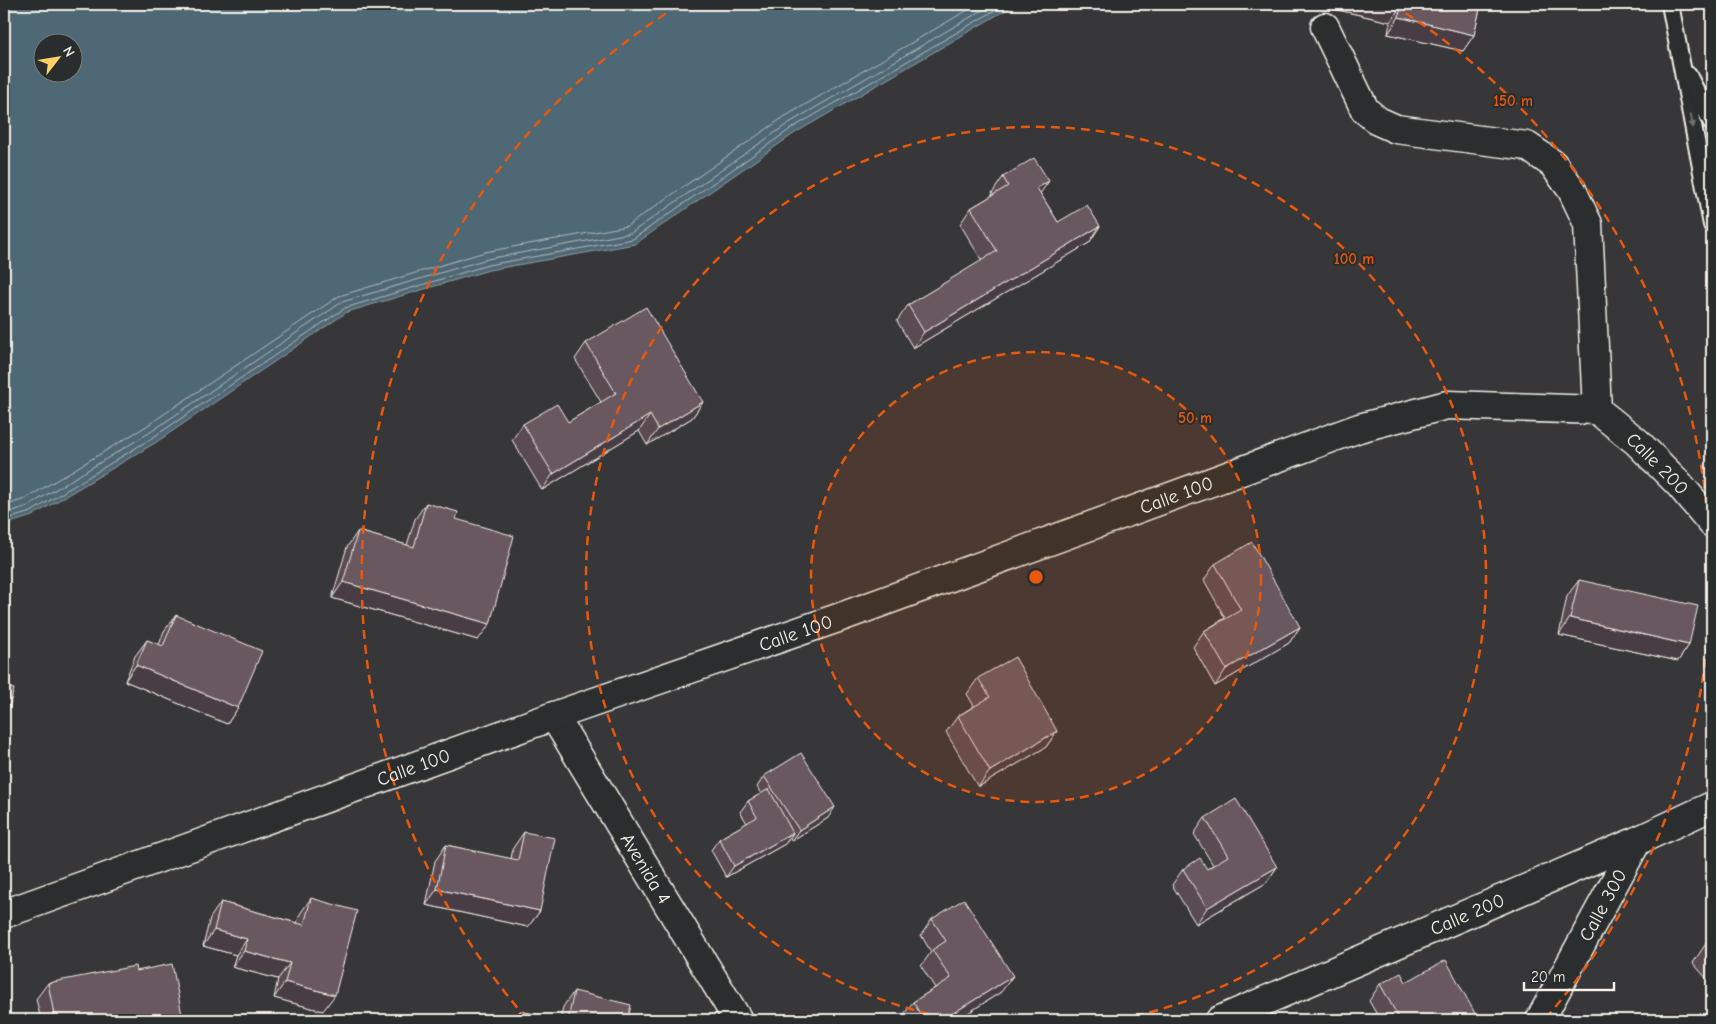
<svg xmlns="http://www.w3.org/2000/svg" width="1716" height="1024" viewBox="0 0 1716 1024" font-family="'Comic Neue',sans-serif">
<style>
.water{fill:#506774;stroke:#929ea2;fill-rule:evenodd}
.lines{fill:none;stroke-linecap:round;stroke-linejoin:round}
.shore{stroke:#b2baba;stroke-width:1}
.lane-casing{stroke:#f4f1e8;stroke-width:20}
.street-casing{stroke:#f4f1e8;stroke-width:31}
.lane{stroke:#2a2d2e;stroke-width:16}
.street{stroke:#2a2d2e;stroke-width:28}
.wall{fill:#5a4c53;stroke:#f4f1e8}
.shaded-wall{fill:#4a3e44;stroke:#f4f1e8}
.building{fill:#695861;stroke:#f4f1e8}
.oneway{fill:#71726f}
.ring{fill:none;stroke:#e8590c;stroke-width:2.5;stroke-dasharray:9 6}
.labels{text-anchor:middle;stroke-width:4;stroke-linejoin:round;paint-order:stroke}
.street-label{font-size:19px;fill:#f4f1e8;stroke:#2a2d2e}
.centre{fill:#e8590c;stroke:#2a2d2e;stroke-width:2.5}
.ring-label{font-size:15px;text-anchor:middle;font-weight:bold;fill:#e8590c;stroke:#2a2d2e;stroke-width:4;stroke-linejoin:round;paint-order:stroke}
</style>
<rect width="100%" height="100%" fill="#373638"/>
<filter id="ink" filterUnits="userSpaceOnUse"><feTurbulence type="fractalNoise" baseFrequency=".02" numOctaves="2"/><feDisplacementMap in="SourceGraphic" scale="10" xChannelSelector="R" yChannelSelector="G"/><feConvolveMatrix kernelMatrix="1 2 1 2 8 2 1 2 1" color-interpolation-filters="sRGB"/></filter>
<g filter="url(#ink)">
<path class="water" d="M4 4H1016L795 133 635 244 489 270 347 312 155 443 32 516 4 525ZM42 42H72V72H42Z"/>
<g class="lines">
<g class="shore">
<path d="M4 506 25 499 145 427 339 296 485 252 627 226 784 117 978 4"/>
<path d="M4 514 28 506 149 433 342 302 487 259 631 233 789 123 993 4"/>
<path d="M4 520 31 512 152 438 345 308 488 265 633 239 792 128 1006 4"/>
</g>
<defs>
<g id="lane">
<path d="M1670 4 1712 225"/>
<path d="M1688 75 1712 123"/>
</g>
<g id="street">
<path d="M1325 27 1365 110 1378 121 1396 129 1527 146 1553 164 1572 190 1588 224 1597 410"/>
<path id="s1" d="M1597 410 1637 442 1679 484 1712 523"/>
<path id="s2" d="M554 716 738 1020"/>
<path id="s3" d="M4 914 554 716 838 618 1359 428 1447 405 1597 410"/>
<path id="s4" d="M1220 1020 1637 841 1712 806"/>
<path id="s5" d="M1540 1020 1637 841"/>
</g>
</defs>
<use href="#lane" class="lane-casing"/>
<use href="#street" class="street-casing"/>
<use href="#lane" class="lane"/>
<use href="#street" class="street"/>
</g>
<g class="wall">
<path d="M1322 4H1481L1474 35 1463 51 1388 34 1390 22 1321 6Z"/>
<path d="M1003 177 1040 193 1058 222 1100 226 1089 243 913 348 897 321 908 305 982 261 960 224 971 208 993 195 992 193Z"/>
<path d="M586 343 703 402 692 418 647 445 639 431 542 490 512 440 523 424 568 422 601 402 575 359Z"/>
<path d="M426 503 456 519 478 640 332 598 347 547 358 531 407 545 415 519Z"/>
<path d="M1215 564 1300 627 1289 643 1215 686 1193 647 1204 631 1225 618 1204 580Z"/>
<path d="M1579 580 1689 645 1678 661 1559 635 1567 596Z"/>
<path d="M176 615 238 708 227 724 125 681 135 656 147 640 159 645 164 631Z"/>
<path d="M978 678 1057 731 1046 747 978 787 946 732 958 716 974 706 967 694Z"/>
<path d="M764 776 828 818 791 841 790 838 785 844 726 877 711 850 719 839 747 823 740 812 748 801 761 794 757 787Z"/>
<path d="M1205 818 1277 867 1266 883 1196 924 1172 885 1183 869H1207L1213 865 1194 834Z"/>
<path d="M524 832 540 911 528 927 426 905 435 861 446 845 511 859 513 848Z"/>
<path d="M311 898 323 1011 274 998 278 979 232 967 236 955 203 946 210 918 221 902 297 923 300 914Z"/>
<path d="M932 919 1001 992 957 1020H903L901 1018 913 1002 935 988 921 966 931 952 921 935Z"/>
<path d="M1712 938V985L1693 963 1707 942Z"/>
<path d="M136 971 183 1020H41L36 999 48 983Z"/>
<path d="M1406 982 1478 1019V1020H1380L1369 1001 1380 984Z"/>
<path d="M574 991 628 1020H513L520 1011 560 1020 563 1007Z"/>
</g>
<g class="shaded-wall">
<path d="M1323 4H1393L1401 6 1390 22 1321 6Z"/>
<path d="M1399 17 1474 35 1463 51 1388 34Z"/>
<path d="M1049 181 1037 198V188Z"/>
<path d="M1100 226 1089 243 913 348 924 332Z"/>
<path d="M703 402 692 418 647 445 658 429Z"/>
<path d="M650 415 639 431 542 490 553 474Z"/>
<path d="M343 582 490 624 478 640 332 598Z"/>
<path d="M1570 618 1689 645 1678 661 1559 635Z"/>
<path d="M1300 627 1289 643 1215 686 1226 669Z"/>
<path d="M136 665 238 708 227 724 125 681Z"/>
<path d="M1057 731 1046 747 978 787 990 771Z"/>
<path d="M835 807 828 818 791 841 799 830Z"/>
<path d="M793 833 785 844 726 877 734 866Z"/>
<path d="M1277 867 1266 883 1196 924 1207 908Z"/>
<path d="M437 889 540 911 528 927 426 905Z"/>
<path d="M214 930 247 939 236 955 203 946Z"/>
<path d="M244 951 290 963 278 979 232 967Z"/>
<path d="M1013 976 1001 992 957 1020H942Z"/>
<path d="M285 982 335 995 323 1011 274 998Z"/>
</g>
<g class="building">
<path d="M1393 4H1481L1474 35 1399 17 1401 6Z"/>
<path d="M1034 158 1049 181 1037 188 1058 222 1087 205 1100 226 924 332 908 305 997 251 971 208 1008 186 1003 177Z"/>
<path d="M646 307 703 402 658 429 650 415 553 474 523 424 557 404 568 422 616 393 586 343Z"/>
<path d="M426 503 458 512 456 519 514 536 490 624 343 582 358 531 414 547Z"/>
<path d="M1252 542 1300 627 1226 669 1204 631 1241 610 1215 564Z"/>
<path d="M1579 580 1698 606 1689 645 1570 618Z"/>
<path d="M176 615 262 651 238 708 136 665 147 640 163 646Z"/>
<path d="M1015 657 1057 731 990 771 958 716 990 697 978 678Z"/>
<path d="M4 686 14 689 4 725Z"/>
<path d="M801 753 835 807 799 830 764 776Z"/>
<path d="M769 789 793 833 734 866 719 839 757 817 748 801Z"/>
<path d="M1236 799 1277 867 1207 908 1183 869 1200 858 1207 869 1228 856 1205 818Z"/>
<path d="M524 832 555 838 540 911 437 889 446 845 518 860Z"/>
<path d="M311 898 357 911 335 995 285 982 290 963 244 951 247 939 214 930 221 902 304 925Z"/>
<path d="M964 899 1013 976 942 1020H924L913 1002 951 978 932 950 946 941 932 919Z"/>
<path d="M1712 938V948L1707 942Z"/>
<path d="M1446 960 1478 1019 1476 1020H1400L1380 984 1401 973 1406 982Z"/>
<path d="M172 964 183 1020H55L48 983 135 966 136 971Z"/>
<path d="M574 991 631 1005 628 1020H568Z"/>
<path d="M520 1011 562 1020H518Z"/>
</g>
<defs><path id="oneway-solid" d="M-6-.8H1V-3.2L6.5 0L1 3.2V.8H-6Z" transform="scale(1.25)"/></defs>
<use class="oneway" href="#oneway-solid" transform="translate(1692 121) rotate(79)"/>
</g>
<circle cx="1036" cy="577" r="225" fill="#e8590c" fill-opacity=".12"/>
<g class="ring">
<circle cx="1036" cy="577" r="225"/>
<path d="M958 1020A450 450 0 1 1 1114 1020"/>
<path d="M527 1019A674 674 0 0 1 679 5M1393 5A674 674 0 0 1 1545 1019"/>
</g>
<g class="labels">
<g class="street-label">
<text dy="7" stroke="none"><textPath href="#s1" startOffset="81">Calle 200</textPath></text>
<text dy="7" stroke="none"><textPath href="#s3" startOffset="1245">Calle 100</textPath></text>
<text dy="7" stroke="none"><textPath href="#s3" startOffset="840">Calle 100</textPath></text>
<text dy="7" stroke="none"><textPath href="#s3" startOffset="435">Calle 100</textPath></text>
<text dy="7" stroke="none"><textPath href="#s2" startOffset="178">Avenida 4</textPath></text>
<text dy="7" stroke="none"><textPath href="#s5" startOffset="131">Calle 300</textPath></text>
<text dy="7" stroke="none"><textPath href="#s4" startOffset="269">Calle 200</textPath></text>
</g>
</g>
<circle cx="1036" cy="577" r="8" class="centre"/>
<g class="ring-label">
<text x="1513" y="106">150 m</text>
<text x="1354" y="264">100 m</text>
<text x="1195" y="423">50 m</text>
</g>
<rect width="1716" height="1024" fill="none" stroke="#2a2d2e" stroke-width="20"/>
<rect x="10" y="10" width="1696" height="1004" fill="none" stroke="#f4f1e8" stroke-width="2" filter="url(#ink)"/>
<g transform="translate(58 58) rotate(59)"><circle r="24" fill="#2a2d2e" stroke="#7b7b78"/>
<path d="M0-4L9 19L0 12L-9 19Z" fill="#ffd166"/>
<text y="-8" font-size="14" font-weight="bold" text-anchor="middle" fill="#f4f1e8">N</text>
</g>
<path d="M1524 982v8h90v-8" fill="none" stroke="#f4f1e8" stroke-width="2.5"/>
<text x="1531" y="982" font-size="15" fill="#f4f1e8" stroke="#2a2d2e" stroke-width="4" paint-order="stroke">20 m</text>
</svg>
